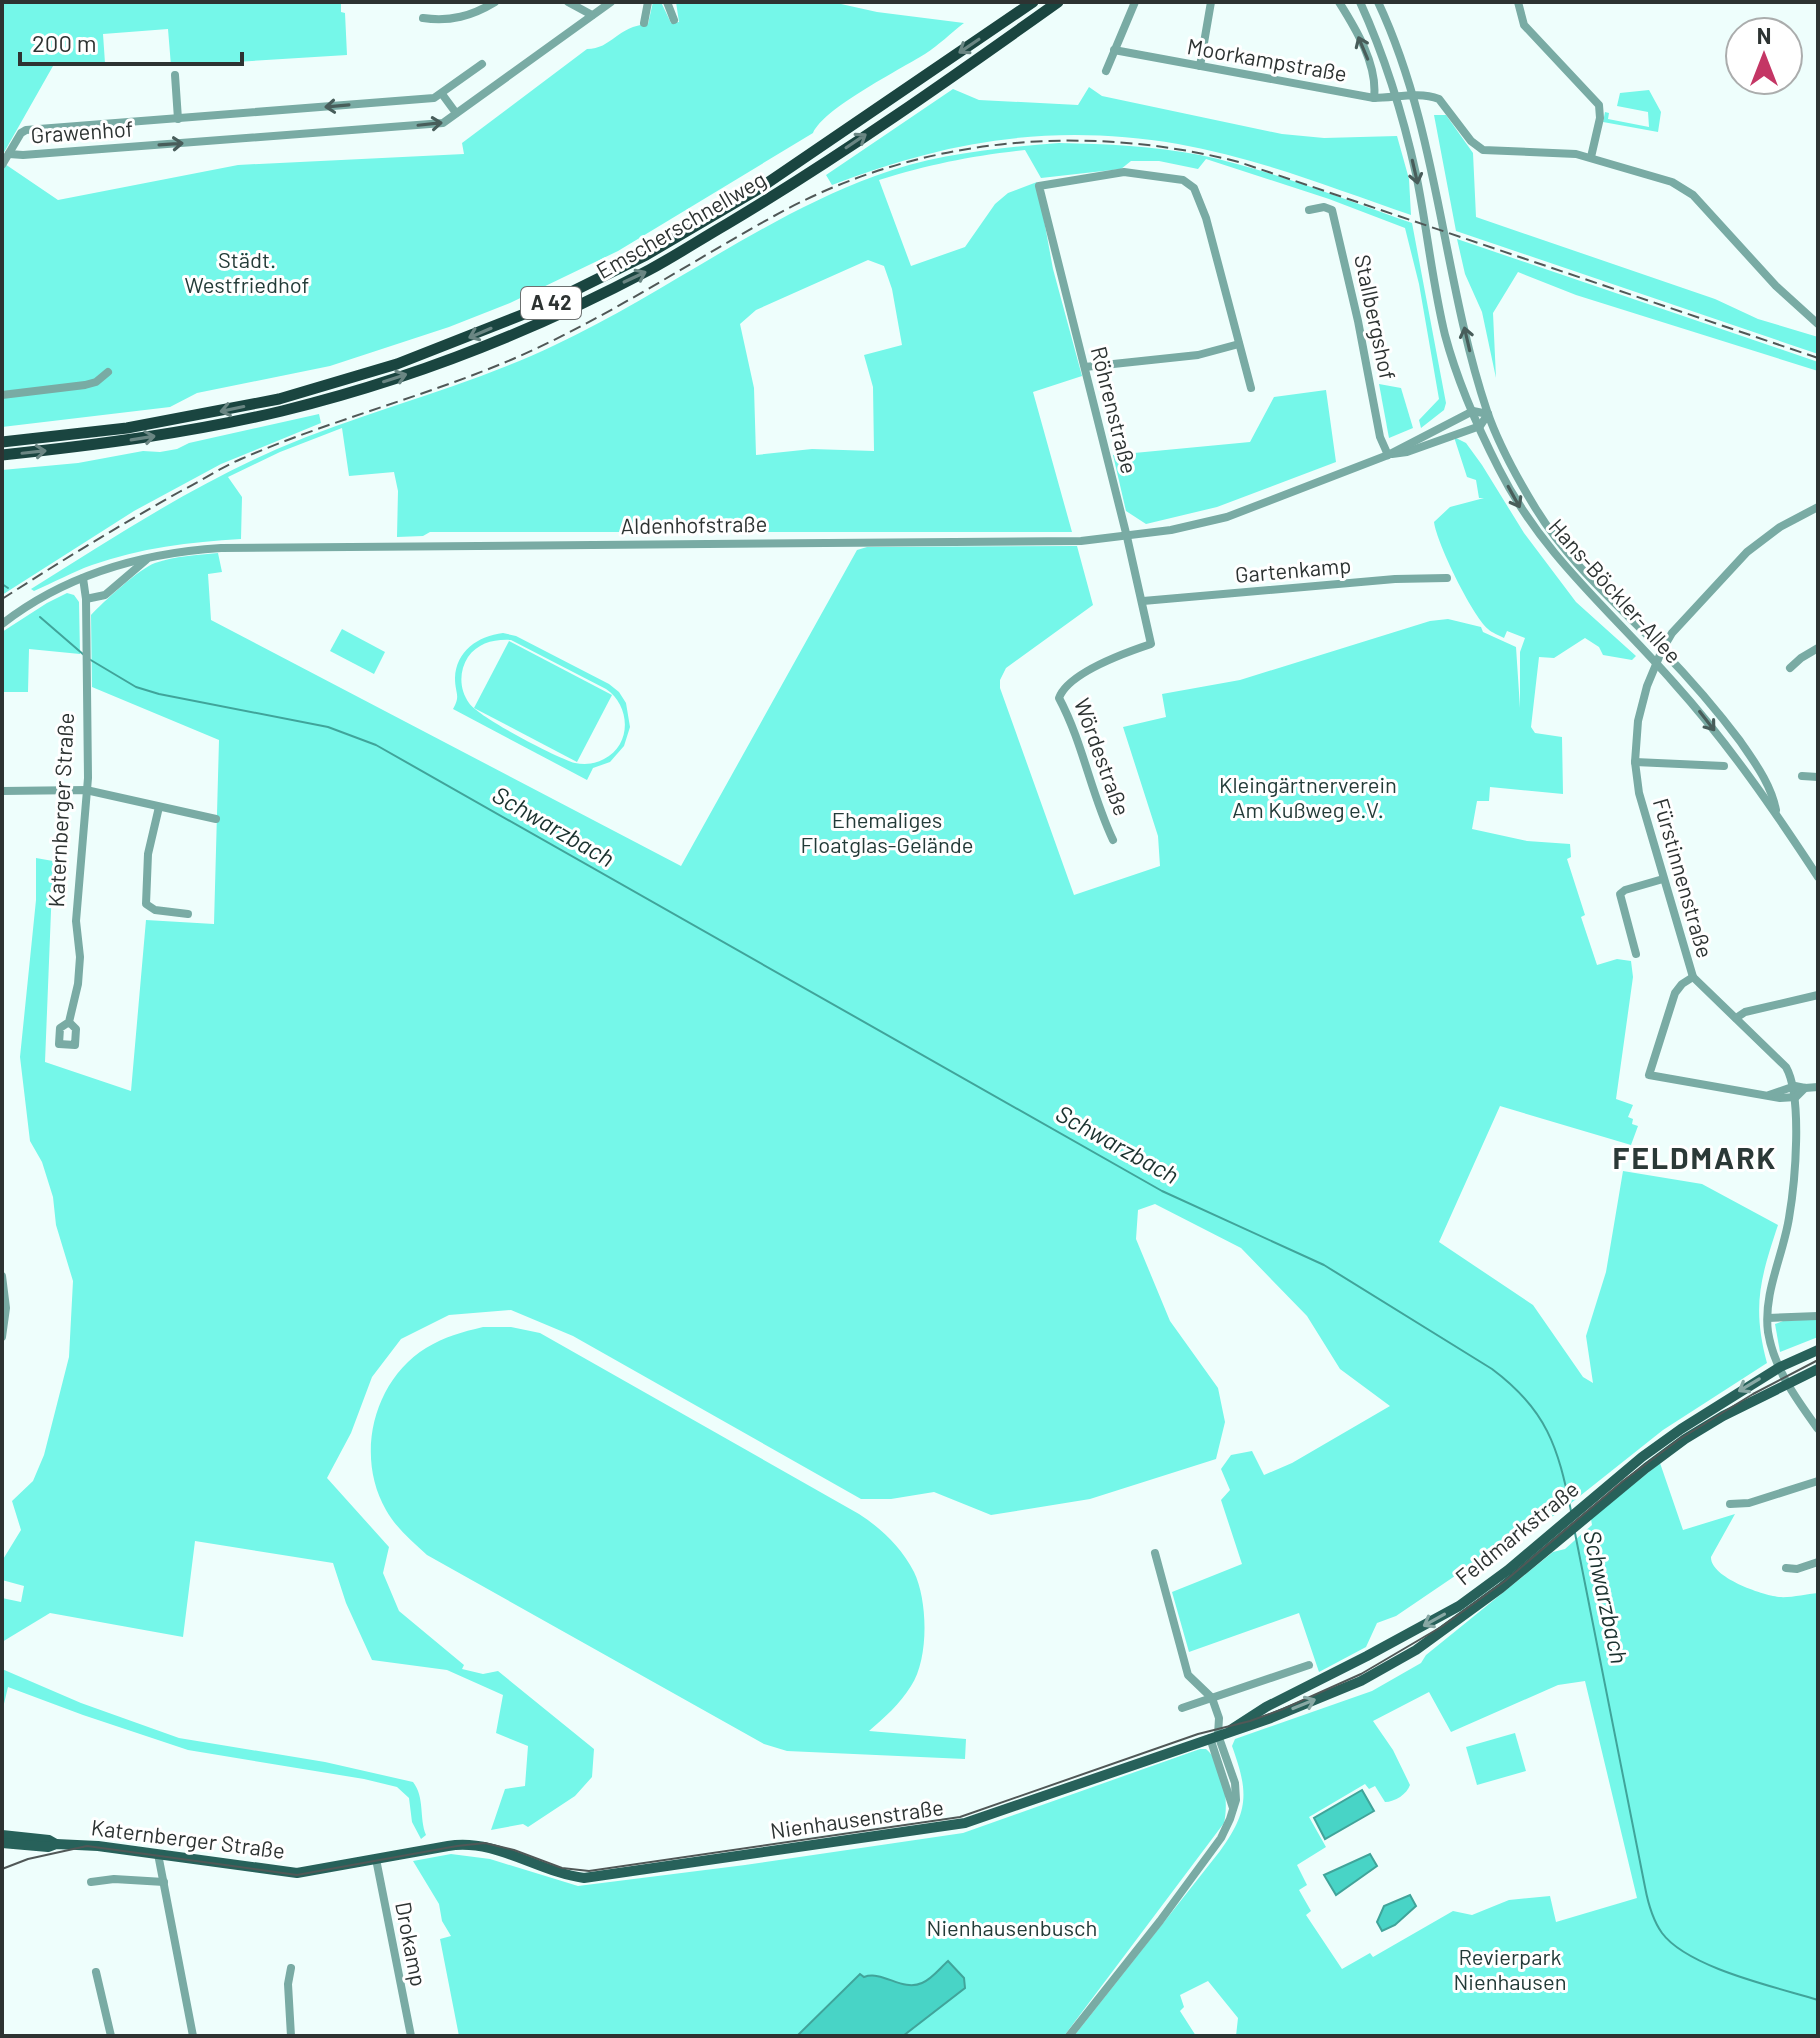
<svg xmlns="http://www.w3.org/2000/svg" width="1820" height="2038" viewBox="0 0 1820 2038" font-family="Barlow,sans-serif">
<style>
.green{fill:#75f7e9;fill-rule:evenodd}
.water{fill:#48d4c6;stroke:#40a49a;stroke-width:2}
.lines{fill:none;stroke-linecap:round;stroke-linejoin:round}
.stream{stroke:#40a49a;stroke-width:2}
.minor{stroke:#79aba4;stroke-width:8}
.major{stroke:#27615a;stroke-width:10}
.highway{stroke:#1a4540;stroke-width:11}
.tram{stroke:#505857;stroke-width:2}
.rail{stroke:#505857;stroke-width:2;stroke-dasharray:12 6;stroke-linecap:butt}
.oneway{stroke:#6a8683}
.oneway2{stroke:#485d5a}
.oneway3{stroke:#88a8a4}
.labels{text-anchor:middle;stroke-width:6;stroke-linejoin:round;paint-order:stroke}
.shield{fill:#fff;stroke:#6c7070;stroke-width:2}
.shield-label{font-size:20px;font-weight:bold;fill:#2d3332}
.street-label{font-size:22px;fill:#2d3332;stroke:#fff}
.park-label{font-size:22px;fill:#233b38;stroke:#fff}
.water-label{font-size:24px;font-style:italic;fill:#1a312e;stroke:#fff}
.district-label{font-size:30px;font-weight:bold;letter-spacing:2px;fill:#2b3937;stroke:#fff}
</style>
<rect width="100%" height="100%" fill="#eefefc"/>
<g class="green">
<path d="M2 2H341V12L345 13 347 55 171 66 168 29 103 34 105 63 53 66 2 156Z"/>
<path d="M653 2H661L671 23 679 22 676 2H832L877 12 964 23C951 33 939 45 925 54 899 70 824 108 813 133L618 251 510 303 449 327 330 366 197 393 170 407 2 427V162L58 200 238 165 464 154 462 143 587 49C612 49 617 26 648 24Z"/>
<path d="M1089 87 1102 96 1282 134 1324 138 1397 136 1409 179 1411 215C1335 189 1258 158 1178 144 1053 123 948 140 832 185L826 175 953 89 979 100 1078 105Z"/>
<path d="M1649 90 1661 112 1658 132 1603 122 1605 112 1609 113 1608 119 1649 127 1648 112 1617 106 1620 93Z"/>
<path d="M1434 115H1446L1473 153 1476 217 1715 299 1758 319 1818 337V354L1456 231Z"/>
<path d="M1059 143C1106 144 1153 146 1200 155 1272 170 1343 199 1412 223L1446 403 1444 410 1421 428 1419 420 1439 399 1419 284 1405 228 1329 199 1206 159 1198 169 1159 161H1131L1121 169 1041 178 1025 150C971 156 931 164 879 180L911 266 965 247 995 204 1008 193 1037 182 1053 269 1082 376 1033 392 1072 532H430L423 536 397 537 398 491 394 472 349 476 342 428 280 452 228 477 242 497 241 539C190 542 140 548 92 565 72 572 53 583 34 591L31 589C111 539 190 487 277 449 368 410 465 388 555 345 664 294 761 218 875 176 934 154 997 148 1059 143ZM868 260 884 266 892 289 902 345 864 355 873 387 874 451 812 449 756 455 754 388 740 324 756 310Z"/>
<path d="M1457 239 1818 362V371L1576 295 1518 272 1493 313 1496 378 1482 312 1465 274Z"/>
<path d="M1379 384 1401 388 1413 428 1389 438Z"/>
<path d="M1326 390 1336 462 1217 507 1146 524 1126 511 1113 455 1250 442 1274 397Z"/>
<path d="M319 414 321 423 221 464 134 511 2 595V470L78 463 143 451 160 452 177 449 189 443Z"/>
<path d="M1454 437 1466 443 1482 465 1524 533 1576 602 1636 656 1632 660 1603 655 1599 647 1585 638 1554 658 1539 657 1531 727 1535 733 1562 737 1563 794 1490 787 1489 801H1477L1472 829 1527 841 1570 844 1571 857 1567 859 1585 915 1581 917 1597 965 1617 959 1631 961 1633 977 1616 1099 1633 1105 1628 1117 1633 1119 1632 1124 1638 1126 1631 1145 1500 1106 1439 1242 1533 1305 1583 1377 1593 1383 1586 1336 1606 1272 1623 1171 1702 1184 1778 1225C1760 1279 1752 1307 1767 1363L1663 1430 1561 1511 1550 1518 1542 1517 1396 1616 1377 1623 1366 1647 1319 1672 1299 1613 1189 1652 1172 1592 1242 1564 1221 1500 1230 1490 1221 1469 1231 1455 1252 1451 1264 1475 1292 1463 1390 1406 1340 1369 1307 1316 1241 1248 1155 1204 1138 1210 1136 1239 1170 1321 1218 1388 1225 1422 1216 1459 1090 1499 991 1515 934 1492 891 1499H861L573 1336 511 1310 449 1315 401 1339 372 1377 351 1433 327 1478 389 1547 383 1573 399 1611 464 1665 462 1669 483 1674 498 1671 594 1749 592 1777 575 1796 528 1827 523 1824 491 1830 505 1789 525 1786 528 1746 496 1733 503 1695 447 1670 372 1660 346 1603 333 1563 195 1541 183 1637 50 1613 2 1642V1598L21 1602 24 1586 2 1580V1561L21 1530 12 1501 33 1481 44 1455 69 1357 73 1281 56 1225 53 1197 42 1162 30 1141 20 1057 36 900V858L53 861 45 1062 131 1091 146 920 214 924 219 740 92 687 91 615C102 603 140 568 155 563 175 556 197 555 218 553L222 572 208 574 211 620 681 866 857 550 867 547 1077 546 1093 605 1006 668 1000 680V688L1074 895 1160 866 1158 836 1123 727 1166 717 1162 694 1240 680 1430 621 1448 619 1481 627 1483 632 1516 647 1520 708V652L1525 638 1507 631 1504 638C1499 635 1492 633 1488 629 1472 615 1437 544 1434 522L1450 507 1484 498H1479L1476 480 1467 477Z"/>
<path d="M67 593 74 595 79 602 80 654 29 649 28 692H2V632L47 603Z"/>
<path d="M342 629 385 652 374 674 330 651Z"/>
<path d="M503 633 516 636 609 684 619 692 626 703 630 727 624 746 610 762 593 768 587 780 453 709C461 695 455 694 455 678 456 651 478 636 503 633ZM511 640 606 689C630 705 633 744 604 759 595 764 585 765 575 763 557 758 478 717 469 703 459 689 459 671 468 657 478 643 494 639 511 640Z"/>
<path d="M509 641 612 695 577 762 474 708Z"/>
<path d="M1818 1319V1337L1780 1352 1775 1324 1783 1321Z"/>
<path d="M483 1327H511L540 1333 859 1514C882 1529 901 1547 914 1572 928 1601 929 1659 911 1686 900 1704 884 1718 869 1731L966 1739 965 1759 787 1751 764 1744 427 1555C412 1541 396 1528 386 1510 355 1456 373 1381 426 1348 444 1337 462 1332 483 1327Z"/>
<path d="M1660 1463 1683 1530 1735 1514 1711 1557C1710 1577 1761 1595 1779 1597 1791 1598 1806 1594 1818 1593V2036H1236L1238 2018 1208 1981 1180 1995 1184 2007 1180 2011 1196 2036H1074L1220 1851C1250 1810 1248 1791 1232 1746L1235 1739 1372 1691 1421 1663 1426 1655 1553 1552 1565 1549 1592 1525 1591 1519ZM1585 1681 1637 1898 1556 1922 1550 1896 1509 1900 1472 1915 1453 1911 1373 1957 1370 1953 1342 1969 1306 1915 1311 1911 1299 1890 1307 1885 1297 1865 1326 1847 1309 1817 1365 1784 1369 1789 1375 1786 1385 1802C1395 1802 1407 1794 1410 1785L1393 1750 1373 1721 1429 1692 1451 1732 1558 1685Z"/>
<path d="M2 1669 81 1703 179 1738 325 1762 413 1782C425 1797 419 1818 426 1835L421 1839 412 1822 409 1798 397 1787 364 1779 188 1750 83 1715 8 1687 2 1712Z"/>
<path d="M1515 1733 1526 1771 1477 1785 1466 1747Z"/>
<path d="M1200 1749H1206C1224 1764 1229 1802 1224 1823L1064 2036H459L440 1939 451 1936 442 1921 439 1904 413 1861 451 1854 490 1859 578 1886 745 1865 963 1833Z"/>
</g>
<g class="water">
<path d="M1362 1790 1374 1811 1325 1839 1314 1818Z"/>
<path d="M1370 1854 1377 1866 1336 1895 1324 1875Z"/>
<path d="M1410 1895 1416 1906 1395 1925 1382 1931 1377 1922 1384 1906Z"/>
<path d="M948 1961 964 1978 965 1988 903 2036H797L860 1974 864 1977C883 1970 902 1992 922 1983 932 1979 940 1968 948 1961Z"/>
</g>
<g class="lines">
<g class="stream">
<path d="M2 584 8 588"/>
<path d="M40 617 84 655"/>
<path d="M89 659 136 687 159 694 328 727 376 745 1162 1191 1324 1265 1492 1369C1547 1410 1558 1447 1571 1511"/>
<path d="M1575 1533 1645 1887C1648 1903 1652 1919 1662 1933 1688 1968 1776 1987 1818 2000"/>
</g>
<g class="minor">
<path d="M568 2 592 15"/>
<path d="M667 2 674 20"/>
<path d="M1339 2C1356 29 1378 65 1374 98"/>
<path d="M1360 2C1385 57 1403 115 1416 174 1427 227 1432 282 1445 335 1457 380 1478 428 1499 469 1542 555 1612 612 1674 683 1728 743 1774 810 1818 877"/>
<path d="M1378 2C1439 132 1442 277 1487 411 1499 446 1517 478 1536 509 1569 563 1617 604 1661 649 1689 678 1716 709 1740 741 1755 763 1771 784 1776 810"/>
<path d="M1518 2 1524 25 1599 105 1600 118 1591 157"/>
<path d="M423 18C450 22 472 16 495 2"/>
<path d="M644 23 648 2"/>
<path d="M1114 50 1374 98C1396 98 1418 91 1439 99L1471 141 1483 150 1576 154 1672 182 1693 195 1776 286 1818 324"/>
<path d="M1200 66 1211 2"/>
<path d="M1106 71 1135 2"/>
<path d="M175 75 178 119"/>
<path d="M442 94 456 113"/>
<path d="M9 154 23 155 443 123 611 2"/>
<path d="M2 165 21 133 26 130 434 98 482 64"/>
<path d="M1309 210 1324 207 1332 210 1358 321 1380 437 1388 455"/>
<path d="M1085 367 1198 355 1239 344"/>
<path d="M2 395 85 385 96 382 108 372"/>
<path d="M1392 454 1407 452 1480 426 1488 414"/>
<path d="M1818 507 1780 527 1747 552 1672 633 1662 650 1647 686 1638 721 1635 762 1639 793 1693 977 1786 1067C1803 1097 1795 1183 1789 1218 1783 1256 1763 1293 1768 1332 1774 1369 1797 1400 1818 1429"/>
<path d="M86 599 105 595 146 560"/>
<path d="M1143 601 1395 579 1447 578"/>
<path d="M2 624C65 575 142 553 221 548L1081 541 1171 530 1227 517 1388 455 1473 411 1488 414"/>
<path d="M1790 668 1801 658 1818 648"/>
<path d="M1635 762 1724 766"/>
<path d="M1802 776 1818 777"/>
<path d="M2 791 86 790 216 819"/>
<path d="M159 807 148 854 146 904 155 910 188 914"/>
<path d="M1113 840C1091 794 1083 743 1059 698 1068 673 1127 652 1151 644L1127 537 1039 186 1124 172 1183 180 1194 188 1206 218 1251 388"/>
<path d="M1636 954 1620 894 1625 890 1663 879"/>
<path d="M1693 977 1682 984 1675 993 1649 1075 1780 1098 1796 1097 1805 1088"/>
<path d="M1736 1018 1745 1012 1818 995"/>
<path d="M69 1022 76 1029 75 1045 59 1044 60 1028 69 1022 78 984 80 957 76 921 88 778 86 599 83 578"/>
<path d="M1769 1095 1795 1086 1805 1088 1818 1087"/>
<path d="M2 1276 6 1308 2 1337"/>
<path d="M1768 1318 1818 1316"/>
<path d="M1730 1504 1749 1503 1818 1481"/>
<path d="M1786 1568 1797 1569 1818 1562"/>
<path d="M1182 1708 1309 1665"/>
<path d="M1210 1738 1233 1808"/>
<path d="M158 1854 193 2036"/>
<path d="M376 1859 411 2036"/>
<path d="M91 1882 114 1879 164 1882"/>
<path d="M96 1972 111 2036"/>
<path d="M291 2036 288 1984 291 1968"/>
<path d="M1069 2036 1160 1921 1221 1838 1230 1819 1236 1800 1235 1783 1218 1735 1219 1718 1212 1698 1188 1675 1155 1553"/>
</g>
<g class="major">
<path d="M1232 1729 1266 1707 1367 1656 1459 1606 1508 1570 1642 1457 1681 1429 1780 1367 1818 1350"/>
<path d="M2 1835 49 1840 56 1844"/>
<path d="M2 1843 48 1847 56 1844 98 1846 297 1873 448 1846C496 1838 538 1872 584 1878L965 1823 1271 1718 1361 1681 1416 1650 1501 1588 1646 1468 1685 1439 1723 1416 1818 1369"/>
</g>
<g class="highway">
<path d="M2 442 127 428 279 399 397 364 537 309 646 255 760 188 1033 2"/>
<path d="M2 455C96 445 190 433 282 411 409 380 534 331 649 270 675 256 701 239 727 224 841 156 950 79 1058 2"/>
</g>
<path class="tram" d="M2 1869 28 1859 87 1846 297 1875 457 1846 485 1843 514 1850 562 1868 589 1871 960 1817 1198 1734 1250 1721 1283 1709 1361 1674 1441 1627 1505 1581 1623 1481 1678 1440 1753 1394 1818 1360"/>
<path class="rail" d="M2 599C61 561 120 525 181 491 201 481 220 468 241 459 330 420 424 397 513 359 605 319 687 264 774 216 916 137 1083 122 1239 162L1818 358"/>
</g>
<defs><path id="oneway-shaft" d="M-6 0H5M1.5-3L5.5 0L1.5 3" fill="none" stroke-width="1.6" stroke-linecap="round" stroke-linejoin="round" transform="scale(2)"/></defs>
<g class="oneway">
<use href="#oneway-shaft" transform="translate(969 46) rotate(146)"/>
<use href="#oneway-shaft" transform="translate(856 141) rotate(-34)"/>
<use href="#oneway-shaft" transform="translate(635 277) rotate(-25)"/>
<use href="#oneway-shaft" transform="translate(480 333) rotate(157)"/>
<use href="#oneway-shaft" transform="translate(395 378) rotate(-18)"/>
<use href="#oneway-shaft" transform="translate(232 409) rotate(168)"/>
<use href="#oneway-shaft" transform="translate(143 438) rotate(-9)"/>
<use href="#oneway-shaft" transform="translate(34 452) rotate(-6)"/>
</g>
<g class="oneway2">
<use href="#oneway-shaft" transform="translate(1363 48) rotate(-113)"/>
<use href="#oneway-shaft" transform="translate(337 106) rotate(175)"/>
<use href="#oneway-shaft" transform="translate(430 124) rotate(-6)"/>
<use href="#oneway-shaft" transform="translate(171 144) rotate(-4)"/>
<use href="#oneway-shaft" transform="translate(1415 172) rotate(77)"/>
<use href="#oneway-shaft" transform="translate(1467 339) rotate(-103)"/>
<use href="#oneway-shaft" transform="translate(1514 497) rotate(61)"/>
<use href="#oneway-shaft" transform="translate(1707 721) rotate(52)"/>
</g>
<g class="oneway3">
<use href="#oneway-shaft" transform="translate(1749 1385) rotate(149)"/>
<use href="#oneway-shaft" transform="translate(1434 1620) rotate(151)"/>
<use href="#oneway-shaft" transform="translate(1304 1704) rotate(-22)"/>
</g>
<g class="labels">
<rect class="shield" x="521" y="287" width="60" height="32" rx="6"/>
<g class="shield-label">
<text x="551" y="310">A 42</text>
</g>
<g class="street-label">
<text transform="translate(1267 60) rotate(10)" y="8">Moorkampstraße</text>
<text transform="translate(82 132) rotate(-4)" y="8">Grawenhof</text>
<text transform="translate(681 225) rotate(-30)" y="8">Emscherschnellweg</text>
<text transform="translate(1375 317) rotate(78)" y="8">Stallbergshof</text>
<text transform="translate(1114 410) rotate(76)" y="8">Röhrenstraße</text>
<text transform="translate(694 525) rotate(-1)" y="8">Aldenhofstraße</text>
<text transform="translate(1293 570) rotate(-5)" y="8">Gartenkamp</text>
<text transform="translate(1615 591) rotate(48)" y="8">Hans-Böckler-Allee</text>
<text transform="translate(1102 757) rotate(70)" y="8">Wördestraße</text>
<text transform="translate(61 810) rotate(-87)" y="8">Katernberger Straße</text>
<text transform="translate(1683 878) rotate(74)" y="8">Fürstinnenstraße</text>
<text transform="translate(1517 1533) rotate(-39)" y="8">Feldmarkstraße</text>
<text transform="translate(857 1819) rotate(-8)" y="8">Nienhausenstraße</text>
<text transform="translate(188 1839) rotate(7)" y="8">Katernberger Straße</text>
<text transform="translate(411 1944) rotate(79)" y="8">Drokamp</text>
</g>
<g class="park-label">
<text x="247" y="268">Städt.<tspan x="247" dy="25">Westfriedhof</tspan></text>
<text x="1308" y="793">Kleingärtnerverein<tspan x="1308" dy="25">Am Kußweg e.V.</tspan></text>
<text x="887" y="828">Ehemaliges<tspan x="887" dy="25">Floatglas-Gelände</tspan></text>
<text x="1012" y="1936">Nienhausenbusch</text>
<text x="1510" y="1965">Revierpark<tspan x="1510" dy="25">Nienhausen</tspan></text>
</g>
<g class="water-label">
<text transform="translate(553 827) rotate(30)" y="8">Schwarzbach</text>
<text transform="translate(1117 1145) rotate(29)" y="8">Schwarzbach</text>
<text transform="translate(1605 1597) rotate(78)" y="8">Schwarzbach</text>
</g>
<g class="district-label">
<text x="1695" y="1169">FELDMARK</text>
</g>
</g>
<rect width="1820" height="2038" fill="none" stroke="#2d3332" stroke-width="8"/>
<g transform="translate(1764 56)"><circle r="38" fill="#ffffff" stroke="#abadad" stroke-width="2"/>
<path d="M0-6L14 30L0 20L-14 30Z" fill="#c43665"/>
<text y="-12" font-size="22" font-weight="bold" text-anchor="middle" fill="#2d3332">N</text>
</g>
<path d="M20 52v12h222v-12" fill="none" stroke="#2d3332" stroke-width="4"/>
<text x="32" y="52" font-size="24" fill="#2d3332" stroke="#ffffff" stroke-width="6" paint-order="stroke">200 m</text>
</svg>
